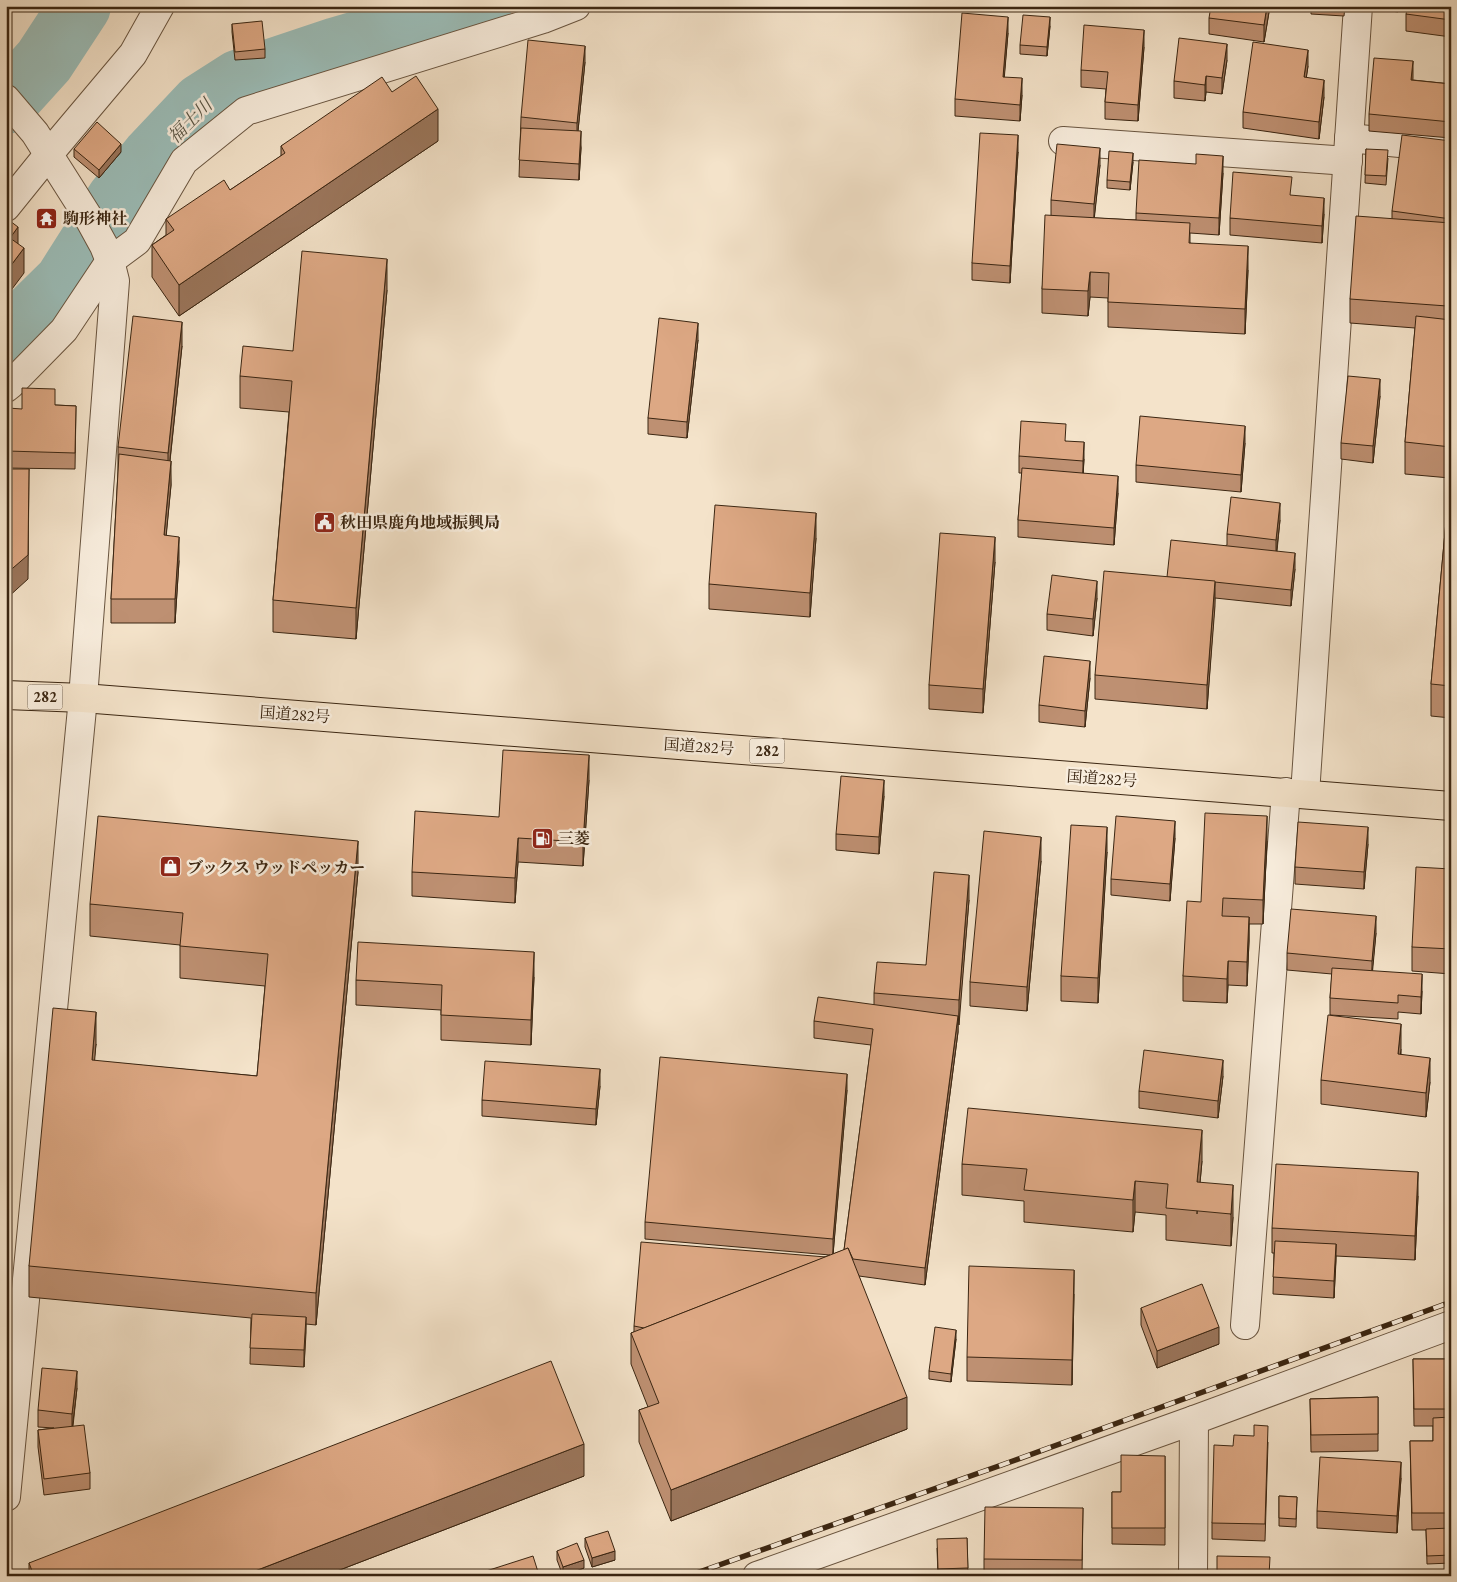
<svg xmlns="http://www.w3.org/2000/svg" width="1457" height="1582" viewBox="0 0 1457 1582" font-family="'EB Garamond','Noto Serif JP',serif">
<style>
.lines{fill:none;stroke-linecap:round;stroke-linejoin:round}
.river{stroke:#9cbeb9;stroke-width:62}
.minor-casing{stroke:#695540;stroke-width:30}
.highway-casing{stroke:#3b2612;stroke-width:30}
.minor{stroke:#f8eddd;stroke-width:28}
.highway{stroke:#f4e3ca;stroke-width:28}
.rail-casing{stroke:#3b2612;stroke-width:5.5}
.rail{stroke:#f8eddd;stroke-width:4;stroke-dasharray:11;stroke-linecap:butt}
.wall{fill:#be9072;stroke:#3b2612}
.shaded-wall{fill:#9b765c;stroke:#3b2612}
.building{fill:#dda884;stroke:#3b2612}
.labels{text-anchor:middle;stroke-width:5;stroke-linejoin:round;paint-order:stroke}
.shield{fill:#f8eddd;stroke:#74624f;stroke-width:1}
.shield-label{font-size:15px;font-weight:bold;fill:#3b2612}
.poi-label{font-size:16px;font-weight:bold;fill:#3b2612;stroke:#f8eddd;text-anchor:start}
.street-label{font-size:16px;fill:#3b2612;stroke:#f8eddd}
.water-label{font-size:18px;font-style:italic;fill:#585444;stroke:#f8eddd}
</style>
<rect width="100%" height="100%" fill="#f4e3ca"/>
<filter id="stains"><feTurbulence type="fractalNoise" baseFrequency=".004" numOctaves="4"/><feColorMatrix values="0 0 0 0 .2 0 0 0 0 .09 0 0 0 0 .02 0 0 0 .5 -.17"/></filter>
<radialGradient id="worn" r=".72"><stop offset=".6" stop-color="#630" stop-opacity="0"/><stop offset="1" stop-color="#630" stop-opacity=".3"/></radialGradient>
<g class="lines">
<g class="river">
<path d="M6 103 44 61 80 6"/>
<path d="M6 340 65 282 117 200 152 157 202 104 238 81 337 48 481 6"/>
</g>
<defs>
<g id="minor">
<path d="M6 99 35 133 87 215 104 246 110 261 115 281 83 698 6 1497"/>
<path d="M1349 138 1451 148"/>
<path d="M1063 141 1348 161"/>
<path d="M6 207 48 155 133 54 160 6"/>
<path d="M6 388 11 384 64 330 110 261 137 241 184 161 246 111 543 19 576 6"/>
<path d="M1305 794 1358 6"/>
<path d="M1245 1325 1286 792"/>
<path d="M757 1576 1194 1420 1451 1325"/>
<path d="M1193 1576 1194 1420"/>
</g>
<path id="highway" d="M6 695 83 698 1451 806"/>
</defs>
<use href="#minor" class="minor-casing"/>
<use href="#highway" class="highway-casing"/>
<use href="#minor" class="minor"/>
<use href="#highway" class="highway"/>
<defs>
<path id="rail" d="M688 1576 1010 1462 1451 1302"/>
</defs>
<use href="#rail" class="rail-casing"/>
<use href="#rail" class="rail"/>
</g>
<g class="wall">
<path d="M1270 6 1264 42 1209 34V18Z"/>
<path d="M1311 6H1345L1344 16 1311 14Z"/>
<path d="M1384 6H1399L1398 12 1384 10Z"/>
<path d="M1451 6V37L1406 31V14Z"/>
<path d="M232 24 265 49V58L235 60 232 32Z"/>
<path d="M1050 26 1047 56 1020 54V45Z"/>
<path d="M1008 33 1004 77 1022 95 1020 121 955 116V99Z"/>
<path d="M1144 47 1138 121 1105 119V102L1106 89 1081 87V70Z"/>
<path d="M1227 60 1222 94 1206 92 1205 101 1174 98V81Z"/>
<path d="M585 62 578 131 581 148 579 180 519 177 521 117Z"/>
<path d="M1308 66 1306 78 1324 97 1319 139 1243 128V112Z"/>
<path d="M1413 80 1451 84V138L1369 131V114Z"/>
<path d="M392 92 438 141 179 316 152 277V245L166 235V219L230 190 281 156V146Z"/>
<path d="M1451 141V287L1448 320H1451V718L1431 716V684L1450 478 1405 474V442L1415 328 1350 323V299L1392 219V211Z"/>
<path d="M74 149 121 152 99 178 74 157Z"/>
<path d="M1366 149 1388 158 1386 185 1365 183Z"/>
<path d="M1018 152 1010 283 972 280V263Z"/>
<path d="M1133 162 1130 190 1107 188V180Z"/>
<path d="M1100 165 1094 218 1136 220V213L1223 173 1219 235 1190 233V243L1248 270 1245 334 1108 327V298L1090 297 1088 316 1042 313V289L1051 216V200Z"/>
<path d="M1324 214 1322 243 1230 235V218Z"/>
<path d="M387 290 356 639 273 632V600L289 412 240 408V376L293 351Z"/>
<path d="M698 340 687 438 648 434V418Z"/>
<path d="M182 346 170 461 171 485 166 535 179 561 175 623H111V599L118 472V447Z"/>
<path d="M1380 396 1373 463 1341 459V443Z"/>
<path d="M55 405 76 406 75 469 7 468V451L22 409Z"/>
<path d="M1066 441 1084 459 1083 473 1118 493 1114 545 1018 537V520L1022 473H1019V456Z"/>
<path d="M1245 443 1241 492 1136 482V465Z"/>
<path d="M1280 520 1277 551 1295 569 1291 606 1215 598 1207 709 1095 699V675L1167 577 1227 545V534Z"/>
<path d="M816 538 810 617 709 609V584Z"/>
<path d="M995 562 983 713 929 709V685Z"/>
<path d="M1097 598 1093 636 1047 630V614Z"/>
<path d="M1090 678 1085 727 1039 722V705Z"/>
<path d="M589 780 583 866 518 862 515 903 412 896V872Z"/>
<path d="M884 796 879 854 836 850V834Z"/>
<path d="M1175 838 1170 901 1111 895V879Z"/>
<path d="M1267 841 1263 924H1249V941L1247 986 1228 985 1227 1003 1183 1001V976L1201 902Z"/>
<path d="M1368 844 1364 889 1295 884V867Z"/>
<path d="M1107 852 1098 1003 1061 1001V976Z"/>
<path d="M1041 861 1027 1011 970 1006V982Z"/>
<path d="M1451 869V974L1412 971V947Z"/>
<path d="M358 872 316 1325 306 1324 304 1367 250 1364 251 1318 29 1297V1266L96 1044 94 1061 257 1076 265 986 180 978V945L90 936V904Z"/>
<path d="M969 900 958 1025V1032L925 1285 859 1276 907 1429 671 1521 639 1442V1410L648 1407 631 1364V1333L634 1332V1326L830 1255 645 1239V1222L847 1090 833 1254 844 1250 871 1045 814 1038V1021L874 1005V993L926 965Z"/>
<path d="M1376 933 1372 971 1422 991 1421 1014 1398 1012V1019L1330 1015V998L1332 974 1287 970V953Z"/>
<path d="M534 977 531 1045 441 1040V1010L356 1005V980Z"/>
<path d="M1401 1049V1054L1430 1082 1426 1117 1321 1104V1080Z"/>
<path d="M1223 1076 1218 1118 1139 1108V1091Z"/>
<path d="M600 1086 596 1125 482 1116V1100Z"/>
<path d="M1202 1161 1200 1183 1233 1217 1231 1246 1166 1240V1215L1135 1212 1133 1232 1024 1222V1201L962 1195V1164Z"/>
<path d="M1418 1196 1415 1260 1336 1256 1334 1298 1273 1294 1274 1253H1272V1228Z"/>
<path d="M1074 1294 1072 1385 967 1381V1357Z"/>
<path d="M1141 1308 1219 1344 1157 1368 1141 1325Z"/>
<path d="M956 1339 951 1382 929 1379V1371Z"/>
<path d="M1451 1351V1563L1427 1564 1426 1530H1412L1410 1441H1433V1426H1414L1413 1359H1448Z"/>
<path d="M77 1388 73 1426 90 1473V1489L44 1495 38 1447V1430L54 1428 38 1427V1410Z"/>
<path d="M1378 1397V1451L1311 1452 1310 1399Z"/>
<path d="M1268 1442 1265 1541 1212 1539V1523L1233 1446Z"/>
<path d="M1165 1456V1545L1112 1544V1492H1121Z"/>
<path d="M584 1476 324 1576H29V1563Z"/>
<path d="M1401 1478 1397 1533 1317 1528V1511Z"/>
<path d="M1279 1496 1297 1497 1296 1527 1279 1526Z"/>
<path d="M1083 1508 1082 1576 984 1575V1559Z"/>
<path d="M585 1538 615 1560 592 1567 585 1547Z"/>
<path d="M967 1538 968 1576H938L937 1548Z"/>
<path d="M557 1551 584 1568 563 1576 557 1560Z"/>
</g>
<g class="shaded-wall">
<path d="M1267 6H1270L1264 42V25Z"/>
<path d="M1008 17V33L1003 93V77Z"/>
<path d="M1050 17V26L1047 56V47Z"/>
<path d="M1144 30V47L1138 121V105Z"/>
<path d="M1227 44V60L1222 94V78Z"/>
<path d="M585 46V62L577 140V123Z"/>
<path d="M1308 50V66L1304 94V77Z"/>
<path d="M1413 61V78L1411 96V80Z"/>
<path d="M1206 76V92L1205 101V85Z"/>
<path d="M1022 78V95L1020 121V105Z"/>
<path d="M1324 80V97L1319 139V122Z"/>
<path d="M438 109V141L179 316V285Z"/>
<path d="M581 131V148L579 180V164Z"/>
<path d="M1018 135V152L1010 283V266Z"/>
<path d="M121 144V152L99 178V170Z"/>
<path d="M1100 148V165L1094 221V204Z"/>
<path d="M1133 153V162L1130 190V182Z"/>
<path d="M1223 156V173L1219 235V218Z"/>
<path d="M1324 198V214L1322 243V226Z"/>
<path d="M18 227V252L10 238Z"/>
<path d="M1248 246V270L1245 334V309Z"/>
<path d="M24 248V273L6 297V272Z"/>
<path d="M387 259V290L356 639V608Z"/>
<path d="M1451 262V287L1447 330V306Z"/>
<path d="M1090 272V297L1088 316V291Z"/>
<path d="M182 322V346L168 478V453Z"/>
<path d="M698 323V340L687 438V422Z"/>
<path d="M1380 379V396L1373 463V446Z"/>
<path d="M1245 426V443L1241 492V475Z"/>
<path d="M1084 442V459L1083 477V461Z"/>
<path d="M171 461V485L164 559V535Z"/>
<path d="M29 469 28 579 6 599V574Z"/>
<path d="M1118 476V493L1114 545V528Z"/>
<path d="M1280 503V520L1276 556V540Z"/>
<path d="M816 513V538L810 617V593Z"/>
<path d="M179 537V561L175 623V599Z"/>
<path d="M995 537V562L983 713V689Z"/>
<path d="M1295 553V569L1291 606V590Z"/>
<path d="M1097 581V598L1093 636V619Z"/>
<path d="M1215 581V606L1207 709V685Z"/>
<path d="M1090 661V678L1085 727V711Z"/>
<path d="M589 755V780L583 866V842Z"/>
<path d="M884 780V796L879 854V837Z"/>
<path d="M7 782V798L6 809V792Z"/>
<path d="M1267 816V841L1263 924V900Z"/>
<path d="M1175 821V838L1170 901V884Z"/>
<path d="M1107 827V852L1098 1003V978Z"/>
<path d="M1368 827V844L1364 889V872Z"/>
<path d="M1041 837V861L1027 1011V987Z"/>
<path d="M518 838V862L515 903V878Z"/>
<path d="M358 841V872L316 1325V1293Z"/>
<path d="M969 875V900L959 1025V1000Z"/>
<path d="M1376 916V933L1372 977V961Z"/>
<path d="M1249 917V941L1247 986V962Z"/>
<path d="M534 952V977L531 1045V1020Z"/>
<path d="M1228 961V985L1227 1003V979Z"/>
<path d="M1422 974V991L1421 1014V997Z"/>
<path d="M96 1012V1044L92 1092V1060Z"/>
<path d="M958 1016V1032L925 1285V1268Z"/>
<path d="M1401 1024V1049L1398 1078V1054Z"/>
<path d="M1430 1058V1082L1426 1117V1093Z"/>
<path d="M1223 1060V1076L1218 1118V1101Z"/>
<path d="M600 1069V1086L596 1125V1109Z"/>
<path d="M847 1074V1090L833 1255V1239Z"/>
<path d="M1202 1130V1161L1197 1214V1182Z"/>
<path d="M1418 1172V1196L1415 1260V1236Z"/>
<path d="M1135 1181V1212L1133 1232V1200Z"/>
<path d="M1233 1185V1217L1231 1246V1214Z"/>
<path d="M1336 1244V1261L1334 1298V1281Z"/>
<path d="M1074 1270V1294L1072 1385V1360Z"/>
<path d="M306 1317V1333L304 1367V1350Z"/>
<path d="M1219 1327V1344L1157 1368V1351Z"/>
<path d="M956 1330V1339L951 1382V1374Z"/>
<path d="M77 1371V1388L72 1430V1414Z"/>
<path d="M907 1397V1429L671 1521V1490Z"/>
<path d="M584 1444V1476L324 1576H242Z"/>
<path d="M1401 1462V1478L1397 1533V1516Z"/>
<path d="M615 1551V1560L592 1567V1558Z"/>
<path d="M584 1560V1568L563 1576V1567Z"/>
</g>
<g class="building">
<path d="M1211 6H1267L1264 25 1209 18Z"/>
<path d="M1408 6H1451V20L1406 14Z"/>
<path d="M962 13 1008 17 1003 77 1022 78 1020 105 955 99Z"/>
<path d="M1023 15 1050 17 1047 47 1020 45Z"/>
<path d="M262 21 265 49 235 52 232 24Z"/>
<path d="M1084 25 1144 30 1138 105 1105 102 1108 72 1081 70Z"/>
<path d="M1179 38 1227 44 1222 78 1206 76 1205 85 1174 81Z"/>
<path d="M528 40 585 46 577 123 521 117Z"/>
<path d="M1253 42 1308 50 1304 77 1324 80 1319 122 1243 112Z"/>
<path d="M1374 58 1413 61 1411 80 1451 84V122L1369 114Z"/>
<path d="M416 76 438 109 179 285 152 245 174 230 166 219 224 180 230 190 285 153 281 146 382 77 392 92Z"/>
<path d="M97 122 121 144 99 170 74 149Z"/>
<path d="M521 128 581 131 579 164 519 160Z"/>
<path d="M980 133 1018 135 1010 266 972 263Z"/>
<path d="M1402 135 1451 141V219L1392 211Z"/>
<path d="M1057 144 1100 148 1094 204 1051 200Z"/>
<path d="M1366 149 1388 150 1386 176 1365 175Z"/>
<path d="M1109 151 1133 153 1130 182 1107 180Z"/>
<path d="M1196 154 1223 156 1219 218 1136 213 1139 160 1196 164Z"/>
<path d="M1233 172 1292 177 1290 195 1324 198 1322 226 1230 218Z"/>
<path d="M1045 215 1190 223 1189 243 1248 246 1245 309 1108 302 1109 273 1090 272 1088 291 1042 289Z"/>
<path d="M1356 216 1451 223V262L1447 306 1350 299Z"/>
<path d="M6 218 18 227 10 238 24 248 6 272Z"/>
<path d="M302 251 387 259 356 608 273 600 292 381 240 376 243 346 293 351Z"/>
<path d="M133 316 182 322 168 453 118 447Z"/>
<path d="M1416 316 1451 320V447L1405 442Z"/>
<path d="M659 318 698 323 687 422 648 418Z"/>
<path d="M1348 376 1380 379 1373 446 1341 443Z"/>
<path d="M22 388 55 389V405L76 406 75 453 7 451 8 408 22 409Z"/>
<path d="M1140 416 1245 426 1241 475 1136 465Z"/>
<path d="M1021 421 1066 424 1065 441 1084 442 1083 461 1019 456Z"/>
<path d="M119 454 171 461 164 535 179 537 175 599H111Z"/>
<path d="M1451 467V686L1431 684Z"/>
<path d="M1022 468 1118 476 1114 528 1018 520Z"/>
<path d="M6 469H29L28 555 6 574Z"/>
<path d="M1231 497 1280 503 1276 540 1227 534Z"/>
<path d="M715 505 816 513 810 593 709 584Z"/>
<path d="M940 533 995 537 983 689 929 685Z"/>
<path d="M1171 540 1295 553 1291 590 1167 577Z"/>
<path d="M1104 571 1215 581 1207 685 1095 675Z"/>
<path d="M1052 575 1097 581 1093 619 1047 614Z"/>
<path d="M1044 656 1090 661 1085 711 1039 705Z"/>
<path d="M503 750 589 755 583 842 518 838 515 878 412 872 415 811 499 817Z"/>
<path d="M841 776 884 780 879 837 836 834Z"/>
<path d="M1205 813 1267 816 1263 900 1223 898 1222 916 1249 917 1247 962 1228 961 1227 979 1183 976 1187 901 1201 902Z"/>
<path d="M98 816 358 841 316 1293 29 1266 53 1008 96 1012 92 1060 257 1076 268 954 180 946 183 913 90 904Z"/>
<path d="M1116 816 1175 821 1170 884 1111 879Z"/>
<path d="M1298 822 1368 827 1364 872 1295 867Z"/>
<path d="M1071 825 1107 827 1098 978 1061 976Z"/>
<path d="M984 831 1041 837 1027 987 970 982Z"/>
<path d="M1416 867 1451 869V949L1412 947Z"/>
<path d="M934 872 969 875 959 1000 874 993 877 962 926 965Z"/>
<path d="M1291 909 1376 916 1372 961 1287 953Z"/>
<path d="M358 942 534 952 531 1020 441 1015 442 985 356 980Z"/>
<path d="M1332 968 1422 974 1421 997 1398 995V1003L1330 998Z"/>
<path d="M818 997 958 1016 925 1268 853 1259 848 1248 844 1250 873 1029 814 1021Z"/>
<path d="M1328 1015 1401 1024 1398 1054 1430 1058 1426 1093 1321 1080Z"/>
<path d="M1144 1050 1223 1060 1218 1101 1139 1091Z"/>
<path d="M660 1057 847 1074 833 1239 645 1222Z"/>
<path d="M485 1061 600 1069 596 1109 482 1100Z"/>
<path d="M968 1108 1202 1130 1197 1182 1233 1185 1231 1214 1166 1208 1168 1184 1135 1181 1133 1200 1024 1190 1027 1169 962 1164Z"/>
<path d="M1276 1164 1418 1172 1415 1236 1272 1228Z"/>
<path d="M1275 1241 1336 1244 1334 1281 1273 1277Z"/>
<path d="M641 1242 826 1257 644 1328 634 1326Z"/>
<path d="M848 1248 907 1397 671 1490 639 1410 659 1403 631 1333Z"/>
<path d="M969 1266 1074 1270 1072 1360 967 1357Z"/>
<path d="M1202 1284 1219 1327 1157 1351 1141 1308Z"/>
<path d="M252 1314 306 1317 304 1350 250 1348Z"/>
<path d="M935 1327 956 1330 951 1374 929 1371Z"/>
<path d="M1448 1351H1451V1409H1414L1413 1359H1448Z"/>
<path d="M551 1361 584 1444 242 1576H34L29 1563Z"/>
<path d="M42 1368 77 1371 72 1414 38 1410Z"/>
<path d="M1378 1397V1434L1311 1435 1310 1399Z"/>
<path d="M1451 1417V1513H1412L1410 1441H1433V1418Z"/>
<path d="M84 1425 90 1473 44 1479 38 1430Z"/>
<path d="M1254 1425 1268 1426 1265 1524 1212 1523 1214 1445 1233 1446 1234 1435 1254 1436Z"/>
<path d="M1121 1455 1165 1456V1528H1112V1492H1121Z"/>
<path d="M1320 1457 1401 1462 1397 1516 1317 1511Z"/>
<path d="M1279 1496 1297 1497 1296 1519 1279 1518Z"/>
<path d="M985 1507 1083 1508 1082 1560 984 1559Z"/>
<path d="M1451 1528V1555L1427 1556 1426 1529Z"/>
<path d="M608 1531 615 1551 592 1558 585 1538Z"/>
<path d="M967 1538 968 1568 938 1569 937 1539Z"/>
<path d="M577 1543 584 1560 563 1567 557 1551Z"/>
<path d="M533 1556 539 1575 536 1576H481L480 1573Z"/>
<path d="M1217 1556 1270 1557 1269 1576H1217Z"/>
</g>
<defs>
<symbol id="temple-square" viewBox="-11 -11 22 22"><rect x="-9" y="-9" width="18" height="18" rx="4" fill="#8f2418" stroke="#f8eddd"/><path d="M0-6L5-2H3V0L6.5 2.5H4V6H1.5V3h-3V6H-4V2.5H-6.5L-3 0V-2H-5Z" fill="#fff"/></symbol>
<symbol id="civic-square" viewBox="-11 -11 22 22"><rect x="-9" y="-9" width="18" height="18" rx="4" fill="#8f2418" stroke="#f8eddd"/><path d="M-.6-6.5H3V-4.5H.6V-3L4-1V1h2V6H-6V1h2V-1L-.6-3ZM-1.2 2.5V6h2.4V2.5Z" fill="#fff"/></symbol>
<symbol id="fuel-square" viewBox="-11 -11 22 22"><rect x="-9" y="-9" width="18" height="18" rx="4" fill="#8f2418" stroke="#f8eddd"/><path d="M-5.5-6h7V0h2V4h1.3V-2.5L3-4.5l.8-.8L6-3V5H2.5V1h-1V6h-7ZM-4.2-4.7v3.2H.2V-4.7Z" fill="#fff"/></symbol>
<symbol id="shop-square" viewBox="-11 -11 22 22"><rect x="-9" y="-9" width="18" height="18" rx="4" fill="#8f2418" stroke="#f8eddd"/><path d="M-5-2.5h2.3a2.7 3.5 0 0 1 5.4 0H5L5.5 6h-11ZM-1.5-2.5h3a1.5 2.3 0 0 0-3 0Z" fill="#fff"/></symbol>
</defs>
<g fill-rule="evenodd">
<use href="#temple-square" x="34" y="206" width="25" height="25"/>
<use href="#civic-square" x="312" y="510" width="25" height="25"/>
<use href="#fuel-square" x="530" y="826" width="25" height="25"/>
<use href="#shop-square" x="158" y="854" width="25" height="25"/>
</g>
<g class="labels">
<g class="shield">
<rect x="27.5" y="684.5" width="35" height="25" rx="4"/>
<rect x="749.5" y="738.5" width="35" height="25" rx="4"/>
</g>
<g class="shield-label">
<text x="45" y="702">282</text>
<text x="767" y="756">282</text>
</g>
<g class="poi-label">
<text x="63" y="224">駒形神社</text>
<text x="340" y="528">秋田県鹿角地域振興局</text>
<text x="558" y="844">三菱</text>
<text x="187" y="873">ブックス ウッドペッカー</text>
</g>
<g class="street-label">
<text transform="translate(295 714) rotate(4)" y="6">国道282号</text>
<text transform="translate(699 746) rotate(4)" y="6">国道282号</text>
<text transform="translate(1102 778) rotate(4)" y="6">国道282号</text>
</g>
<g class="water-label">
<text transform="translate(190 121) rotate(-45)" y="6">福士川</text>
</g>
</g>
<rect width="1457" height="1582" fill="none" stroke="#f4e3ca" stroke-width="25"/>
<rect x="8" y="8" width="1442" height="1567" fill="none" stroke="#3b2612" stroke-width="2.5"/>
<rect x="12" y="12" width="1432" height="1557" fill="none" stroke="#3b2612"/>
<rect width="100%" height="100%" filter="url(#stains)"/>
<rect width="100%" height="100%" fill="url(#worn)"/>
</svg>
